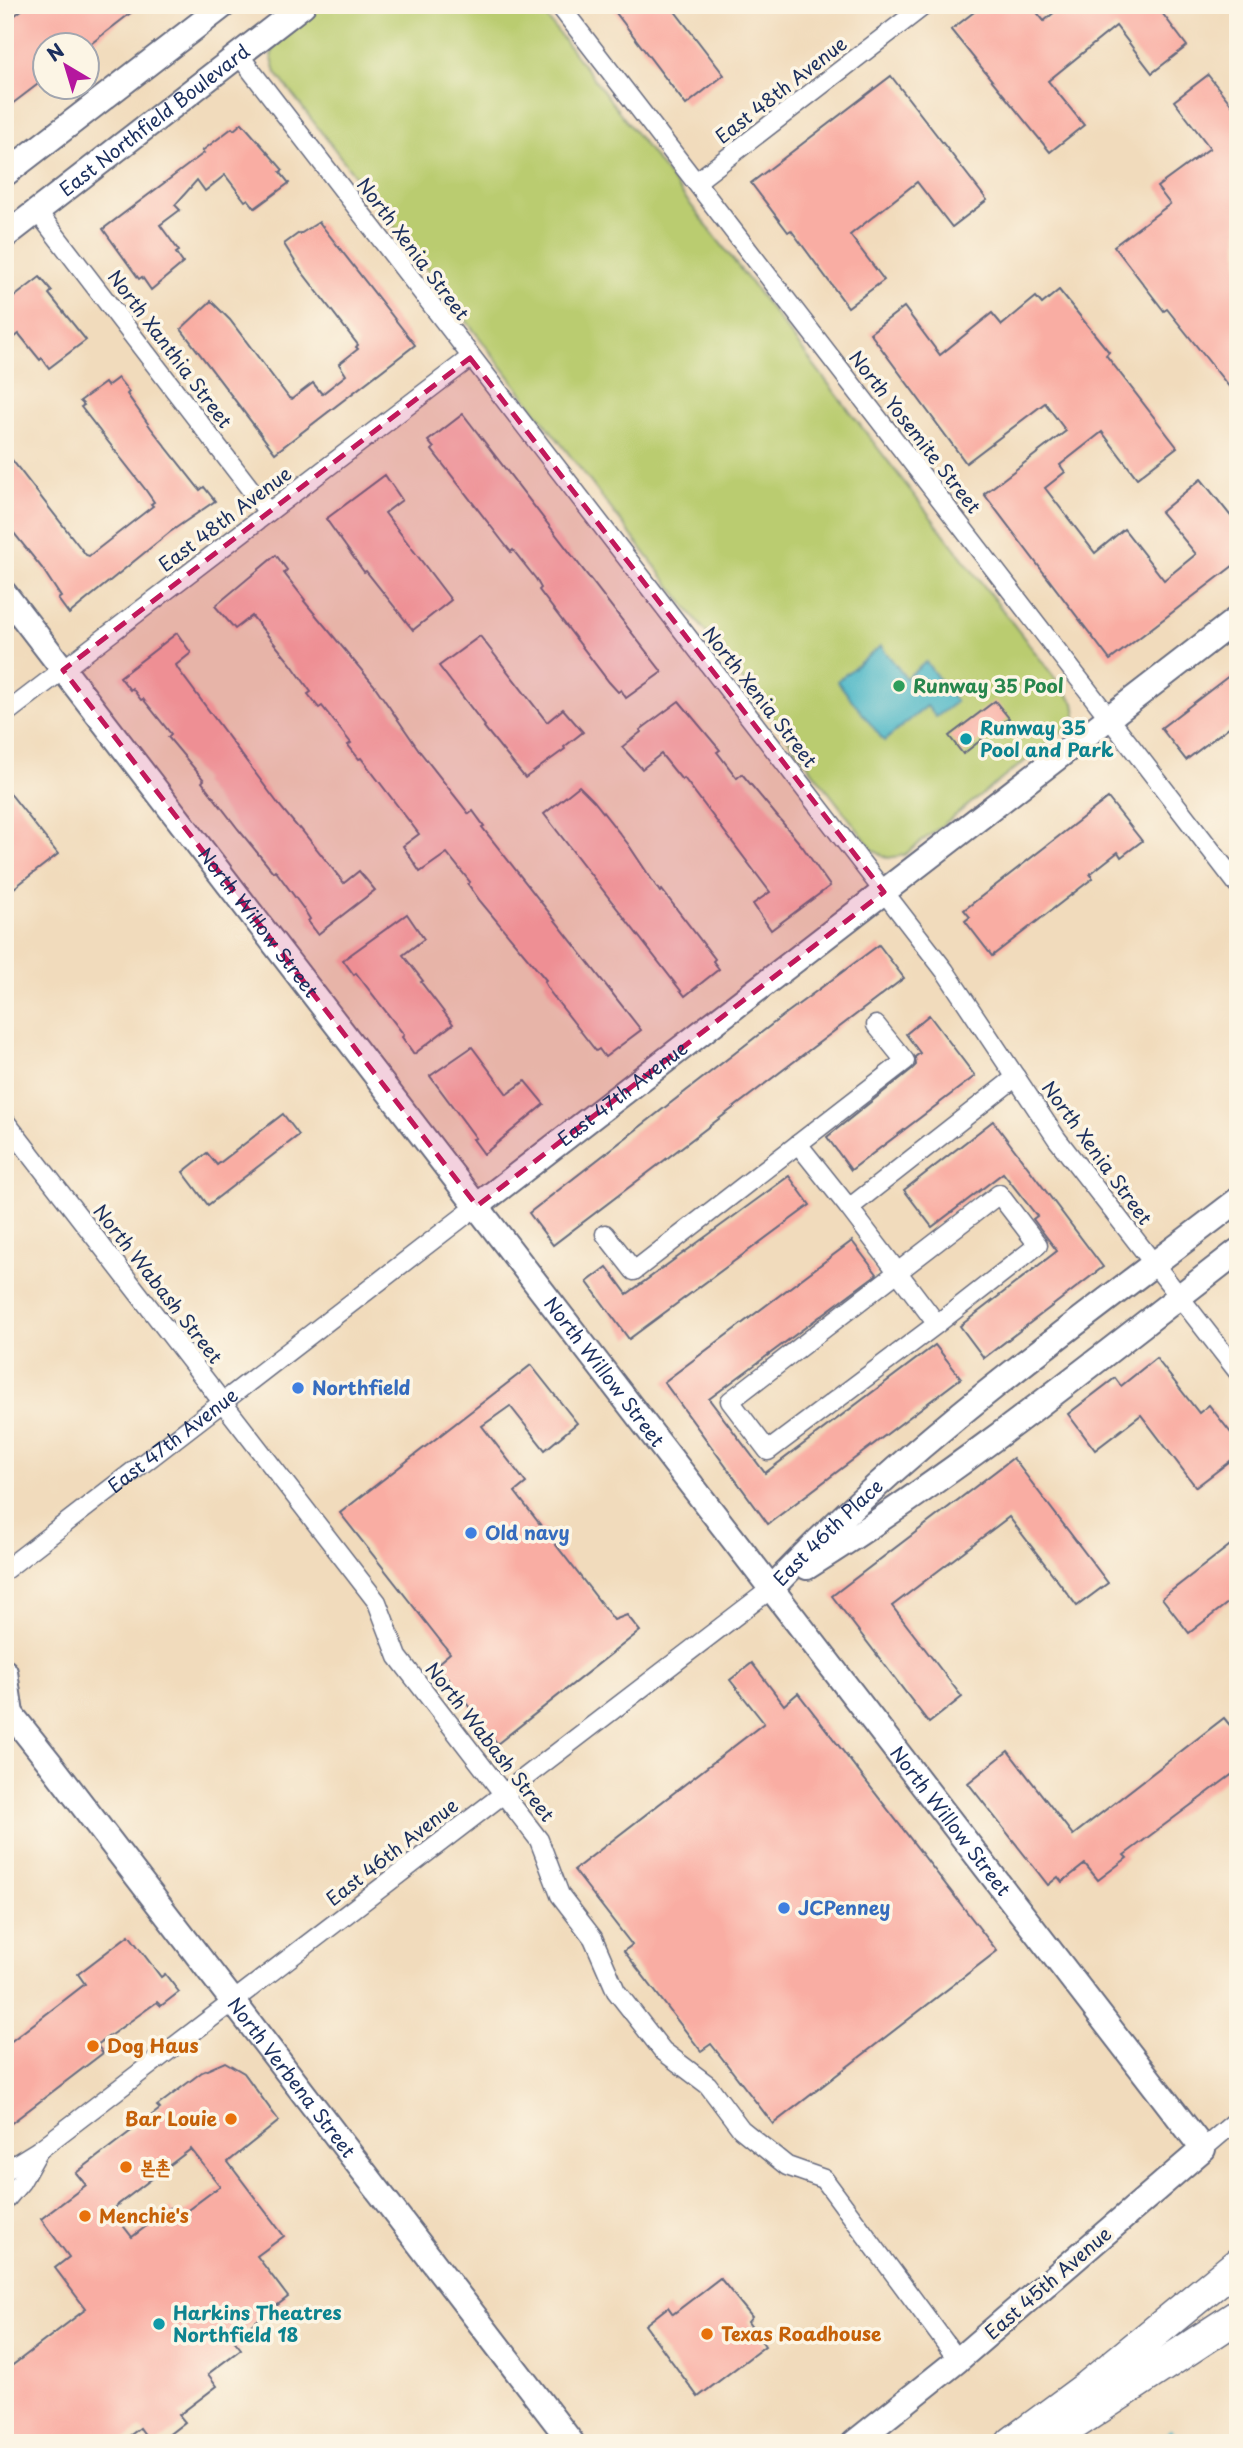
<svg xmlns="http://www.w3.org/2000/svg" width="1243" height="2448" viewBox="0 0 1243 2448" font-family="'Playpen Sans','Poor Story',sans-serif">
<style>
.green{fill:#bacc6f;stroke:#6a7e66;stroke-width:2}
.water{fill:#4bb7c7;stroke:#337392;stroke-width:2}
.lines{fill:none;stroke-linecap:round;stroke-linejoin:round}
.stream{stroke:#4bb7c7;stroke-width:6}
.building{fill:#f9ada3;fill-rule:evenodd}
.street-casing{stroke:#666b7f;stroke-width:21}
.secondary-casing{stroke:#666b7f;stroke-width:28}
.highway-casing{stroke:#666b7f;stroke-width:35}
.street{stroke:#fff;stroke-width:18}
.secondary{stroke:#fff;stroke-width:24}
.highway{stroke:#fff;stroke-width:32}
.marked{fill:#c2185b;fill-opacity:0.2;stroke:#c2185b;stroke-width:5;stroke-dasharray:14 9;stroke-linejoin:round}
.leisure-dot{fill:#2e9e5b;stroke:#fcf5e5;stroke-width:2.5}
.culture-dot{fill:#0f9aa8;stroke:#fcf5e5;stroke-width:2.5}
.shop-dot{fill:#3f7fe0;stroke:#fcf5e5;stroke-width:2.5}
.food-dot{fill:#e8710a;stroke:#fcf5e5;stroke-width:2.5}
.labels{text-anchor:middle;stroke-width:7;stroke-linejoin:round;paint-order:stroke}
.street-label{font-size:19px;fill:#1b2f5e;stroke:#fcf5e5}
.leisure-label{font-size:19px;font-weight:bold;fill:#27864d;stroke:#fcf5e5;text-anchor:start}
.culture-label{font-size:19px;font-weight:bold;fill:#0d838f;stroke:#fcf5e5;text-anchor:start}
.shop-label{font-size:19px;font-weight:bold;fill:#366cbe;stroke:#fcf5e5;text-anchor:start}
.food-label{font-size:19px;font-weight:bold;fill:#c56008;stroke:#fcf5e5;text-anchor:start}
</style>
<rect width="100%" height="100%" fill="#fcf5e5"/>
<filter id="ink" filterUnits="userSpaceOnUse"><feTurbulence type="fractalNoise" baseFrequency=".0143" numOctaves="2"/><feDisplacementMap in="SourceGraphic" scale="14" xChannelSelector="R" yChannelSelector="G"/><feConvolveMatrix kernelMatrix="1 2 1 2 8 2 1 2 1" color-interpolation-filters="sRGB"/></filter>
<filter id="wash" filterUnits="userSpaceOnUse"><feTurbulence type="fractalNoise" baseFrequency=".00686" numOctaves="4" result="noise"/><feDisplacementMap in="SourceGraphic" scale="28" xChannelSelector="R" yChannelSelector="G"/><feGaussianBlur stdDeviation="1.57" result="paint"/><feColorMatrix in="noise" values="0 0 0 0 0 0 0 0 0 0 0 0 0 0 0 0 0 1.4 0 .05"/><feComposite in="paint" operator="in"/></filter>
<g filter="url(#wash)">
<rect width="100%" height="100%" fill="#f1dbbc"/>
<path class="green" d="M322 5H537L1074 703 1076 715 1069 727 904 855 888 858 874 851 276 73 271 55 279 39Z"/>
<path class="water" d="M881 646 906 678 926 662 956 702 936 717 927 706 884 741 837 681Z"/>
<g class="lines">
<path class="stream" d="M1161 2443 1171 2432"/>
</g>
<g id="blocks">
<g class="building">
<path d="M28 5H141L88 46H46V78L12 104 5 96V23Z"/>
<path d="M610 5H670L724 75 686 105Z"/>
<path d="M983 5H1031L1044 21 1063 5H1156L1187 46 1152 73 1116 26 1048 81 1084 125 1050 152 951 30Z"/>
<path d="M1208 75 1238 113V398L1167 309 1164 311 1114 246 1170 204 1157 187 1210 148 1174 101Z"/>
<path d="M891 76 987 200 952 227 917 182 850 235 884 280 848 307 791 230 788 232 751 183Z"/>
<path d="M242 123 283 170 280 172 289 183 255 208 248 199 245 201 225 175 205 191 197 180 175 205 180 210 160 225 179 251 176 253 183 263 151 290 142 277 139 279 103 229 204 153 202 151 232 128 234 130Z"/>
<path d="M319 222 415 345 275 453 181 329 211 301 230 320 289 398 292 399 313 383 322 394 346 375 339 364 358 349 356 347 358 345 299 268 284 244 299 233 300 234Z"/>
<path d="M40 277 52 291 49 294 86 340 49 368 42 358 40 360 19 334 5 345V304Z"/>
<path d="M1059 290 1109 352 1106 355 1177 447 1137 478 1102 432 1060 465 1065 472 1045 488 1095 553 1124 529 1164 580 1196 554 1161 512 1201 479 1238 525V562L1110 660 984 494 1066 431 1045 403 966 463 870 333 904 307 940 355 992 313 1002 325 1036 297 1042 304Z"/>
<path d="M118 378 129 392 127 394 151 428 200 490 204 487 215 501 170 532 69 614 58 599 61 597 42 568 5 522V451L86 555 89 556 153 506 151 504 154 502 145 489 81 407 84 405 80 401 105 383 107 386Z"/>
<path d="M463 414 662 672 626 698 621 690 618 692 609 682 539 590 541 588 536 579 513 550 511 552 503 542 432 450 434 448 428 441Z"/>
<path d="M385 475 402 500 385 513 451 600 413 630 366 571 364 572 326 519Z"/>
<path d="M276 555 287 570 284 573 305 600 304 601 374 685 421 753 469 814 473 811 484 826 482 827 641 1030 605 1057 599 1049 596 1051 575 1024 550 992 544 982 546 980 480 901 468 884 470 882 447 853 420 872 403 846 419 834 361 758 359 759 348 745 351 743 322 706 319 708 308 694 311 692 291 664 252 616 235 629 215 606Z"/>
<path d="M177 633 191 653 176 665 178 669 279 805 299 829 300 828 344 883 359 871 375 890 318 934 308 921 310 919 303 908 275 870 273 872 238 829 202 782 204 780 168 737 171 734 143 699 141 700 132 688 130 690 120 677Z"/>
<path d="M480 636 547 722 563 709 583 732 564 747 565 749 525 778 484 727 485 726 439 666Z"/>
<path d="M1238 669V720L1186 760 1161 728Z"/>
<path d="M679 701 720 750 717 752 737 778 742 774 802 846 830 886 771 930 753 904 770 892 684 778 682 780 661 754 642 769 622 747 641 732 640 730Z"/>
<path d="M995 701 1009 718 963 754 949 736Z"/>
<path d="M579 786 594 801 628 844 660 892 662 890 715 959 713 961 719 969 685 996 544 814Z"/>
<path d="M5 787 58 854 5 895Z"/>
<path d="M1108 798 1142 841 1121 857 1118 852 1090 874 1093 878 992 956 965 921 970 917 964 910Z"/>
<path d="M407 914 424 939 403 955 423 981 421 982 453 1024 414 1054 402 1037 404 1035 356 973 354 975 343 960Z"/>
<path d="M879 945 904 978 553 1245 529 1213 784 1015Z"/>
<path d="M929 1015 975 1076 851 1170 827 1137 912 1069 916 1065 915 1057 920 1053 906 1034Z"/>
<path d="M472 1047 507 1094 525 1081 544 1104 484 1154 473 1139 476 1138 430 1076Z"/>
<path d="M283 1114 299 1135 208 1205 183 1172 207 1153 217 1165Z"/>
<path d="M993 1121 1103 1267 984 1358 960 1326 1057 1251 1033 1219 1037 1216 1003 1173 932 1227 904 1190Z"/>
<path d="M789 1176 810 1205 629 1339 587 1282 607 1267 627 1294Z"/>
<path d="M852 1241 877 1274 709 1399 765 1473 935 1345 961 1378 768 1524 664 1382Z"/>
<path d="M1156 1358 1199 1413 1209 1405 1238 1442V1455L1196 1487 1141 1415 1095 1450 1068 1414 1115 1378 1121 1386Z"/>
<path d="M531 1365 577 1423 545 1450 510 1406 482 1426 526 1483 515 1492 614 1620 627 1615 640 1631 497 1744 437 1664 450 1653 340 1513Z"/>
<path d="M1013 1458 1108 1583 1077 1606 1009 1517 892 1606 962 1697 929 1723 832 1596Z"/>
<path d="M1238 1539V1595L1189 1633 1162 1598Z"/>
<path d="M752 1663 784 1705 798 1693 997 1951 773 2124 711 2044 701 2051 624 1951 632 1945 574 1870 764 1723 730 1680Z"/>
<path d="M1224 1718 1238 1735V1770L1124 1855 1127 1858 1098 1880 1085 1864 1062 1882 1058 1877 1048 1885 968 1783 1008 1751 1073 1835Z"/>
<path d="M129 1935 161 1977 165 1974 179 1992 161 2006 157 2002 97 2045 103 2053 5 2128V2046L85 1984 78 1974Z"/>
<path d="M225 2062 244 2073 279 2121 228 2162 284 2236 257 2256 288 2297 233 2339 241 2349 208 2374 217 2386 179 2415 185 2422 158 2443H151L140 2428 120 2443H5V2371L86 2309 55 2268 69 2257 41 2219 86 2185 76 2173 160 2109 157 2106 202 2072ZM191 2149 220 2186 177 2218 170 2208 132 2237 111 2210Z"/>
<path d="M720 2278 752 2317 748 2322 765 2346 698 2397 645 2325 668 2307 673 2314Z"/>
</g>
</g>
</g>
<g filter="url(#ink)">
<use href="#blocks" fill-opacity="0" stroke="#666b7f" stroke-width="2"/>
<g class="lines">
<defs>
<g id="street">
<path d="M559 5 1238 885"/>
<path d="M239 55 945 971 1057 1139 1238 1372"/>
<path d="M696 182 925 5"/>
<path d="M37 211 268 512"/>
<path d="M5 714 470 358"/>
<path d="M5 1121 377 1602 398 1657 539 1840 560 1895 593 1938 616 1991 663 2051 708 2085 741 2129 787 2166 824 2179 958 2360"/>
<path d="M849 1208 798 1144 905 1061 876 1025"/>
<path d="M605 1234 634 1271 798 1144"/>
<path d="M937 1324 768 1451 730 1401 999 1194 1038 1245 937 1324 849 1208 1016 1077"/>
<path id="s1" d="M5 1570 477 1206"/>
<path d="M1203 2149 1238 2119"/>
<path d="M5 2171 39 2150 772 1588"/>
<path d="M5 2201 21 2182 39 2150"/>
</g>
<g id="secondary">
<path d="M5 174 224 5"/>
<path id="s2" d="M5 236 303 5"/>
<path id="s3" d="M5 594 1203 2149 958 2360 854 2443"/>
<path id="s4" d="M477 1206 1238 618"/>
<path d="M807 1567C958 1473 1097 1360 1238 1251"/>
<path id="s5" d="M772 1588C910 1440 1078 1323 1238 1200"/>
<path d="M5 1672 11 1714"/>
<path id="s6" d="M5 1711 11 1714 50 1763 572 2443"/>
</g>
<g id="highway">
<path d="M1046 2442 1238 2316"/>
<path d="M1012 2443 1089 2386 1238 2264"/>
</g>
</defs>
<use href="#street" class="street-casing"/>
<use href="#secondary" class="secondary-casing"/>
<use href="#highway" class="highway-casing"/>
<use href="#street" class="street"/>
<use href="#secondary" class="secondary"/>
<use href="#highway" class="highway"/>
</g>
</g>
<path class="marked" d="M470 358 884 892 477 1206 63 670Z"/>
<circle class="leisure-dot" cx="899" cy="686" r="7"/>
<g class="culture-dot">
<circle cx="966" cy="739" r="7"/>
<circle cx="159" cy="2324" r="7"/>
</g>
<g class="shop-dot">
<circle cx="298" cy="1388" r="7"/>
<circle cx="471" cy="1533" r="7"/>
<circle cx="784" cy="1908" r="7"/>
</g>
<g class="food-dot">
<circle cx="93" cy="2046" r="7"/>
<circle cx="231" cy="2119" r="7"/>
<circle cx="126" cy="2167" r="7"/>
<circle cx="85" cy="2216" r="7"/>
<circle cx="707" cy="2334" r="7"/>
</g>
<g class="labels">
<g class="street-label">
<text transform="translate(781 90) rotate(-38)" y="7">East 48th Avenue</text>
<text dy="7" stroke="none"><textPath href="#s2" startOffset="189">East Northfield Boulevard</textPath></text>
<text transform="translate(413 249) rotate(53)" y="7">North Xenia Street</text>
<text transform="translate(170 349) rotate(53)" y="7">North Xanthia Street</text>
<text transform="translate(915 432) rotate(52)" y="7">North Yosemite Street</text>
<text transform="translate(225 519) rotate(-37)" y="7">East 48th Avenue</text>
<text transform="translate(760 697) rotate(52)" y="7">North Xenia Street</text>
<text dy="7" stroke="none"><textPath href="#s3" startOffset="415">North Willow Street</textPath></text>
<text dy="7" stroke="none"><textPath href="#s4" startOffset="184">East 47th Avenue</textPath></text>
<text transform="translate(1097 1153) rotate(54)" y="7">North Xenia Street</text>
<text transform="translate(158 1284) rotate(52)" y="7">North Wabash Street</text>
<text dy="7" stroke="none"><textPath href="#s3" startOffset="982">North Willow Street</textPath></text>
<text dy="7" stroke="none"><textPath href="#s1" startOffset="212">East 47th Avenue</textPath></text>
<text dy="7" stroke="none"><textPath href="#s5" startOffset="79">East 46th Place</textPath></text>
<text transform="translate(490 1742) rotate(52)" y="7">North Wabash Street</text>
<text dy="7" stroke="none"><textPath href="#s3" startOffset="1549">North Willow Street</textPath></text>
<text transform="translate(392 1852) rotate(-38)" y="7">East 46th Avenue</text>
<text dy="7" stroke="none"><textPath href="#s6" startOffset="466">North Verbena Street</textPath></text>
<text transform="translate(1048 2283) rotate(-41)" y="7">East 45th Avenue</text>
</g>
<g class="leisure-label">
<text x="913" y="693">Runway 35 Pool</text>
</g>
<g class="culture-label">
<text x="980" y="735">Runway 35<tspan x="980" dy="22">Pool and Park</tspan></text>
<text x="173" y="2320">Harkins Theatres<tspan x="173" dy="22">Northfield 18</tspan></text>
</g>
<g class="shop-label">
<text x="312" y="1395">Northfield</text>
<text x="485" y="1540">Old navy</text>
<text x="798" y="1915">JCPenney</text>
</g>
<g class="food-label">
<text x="107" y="2053">Dog Haus</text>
<text x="217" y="2126" text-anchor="end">Bar Louie</text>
<text x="140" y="2174">본촌</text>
<text x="99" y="2223">Menchie's</text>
<text x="721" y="2341">Texas Roadhouse</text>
</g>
</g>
<rect width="1243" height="2448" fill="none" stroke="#fcf5e5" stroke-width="28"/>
<g transform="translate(66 66) rotate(322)"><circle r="33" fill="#fcf5e5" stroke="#a2a6af" stroke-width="2"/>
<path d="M0-5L12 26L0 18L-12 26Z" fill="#b5179e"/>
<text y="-10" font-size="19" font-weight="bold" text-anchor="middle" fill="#1b2f5e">N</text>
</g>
</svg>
